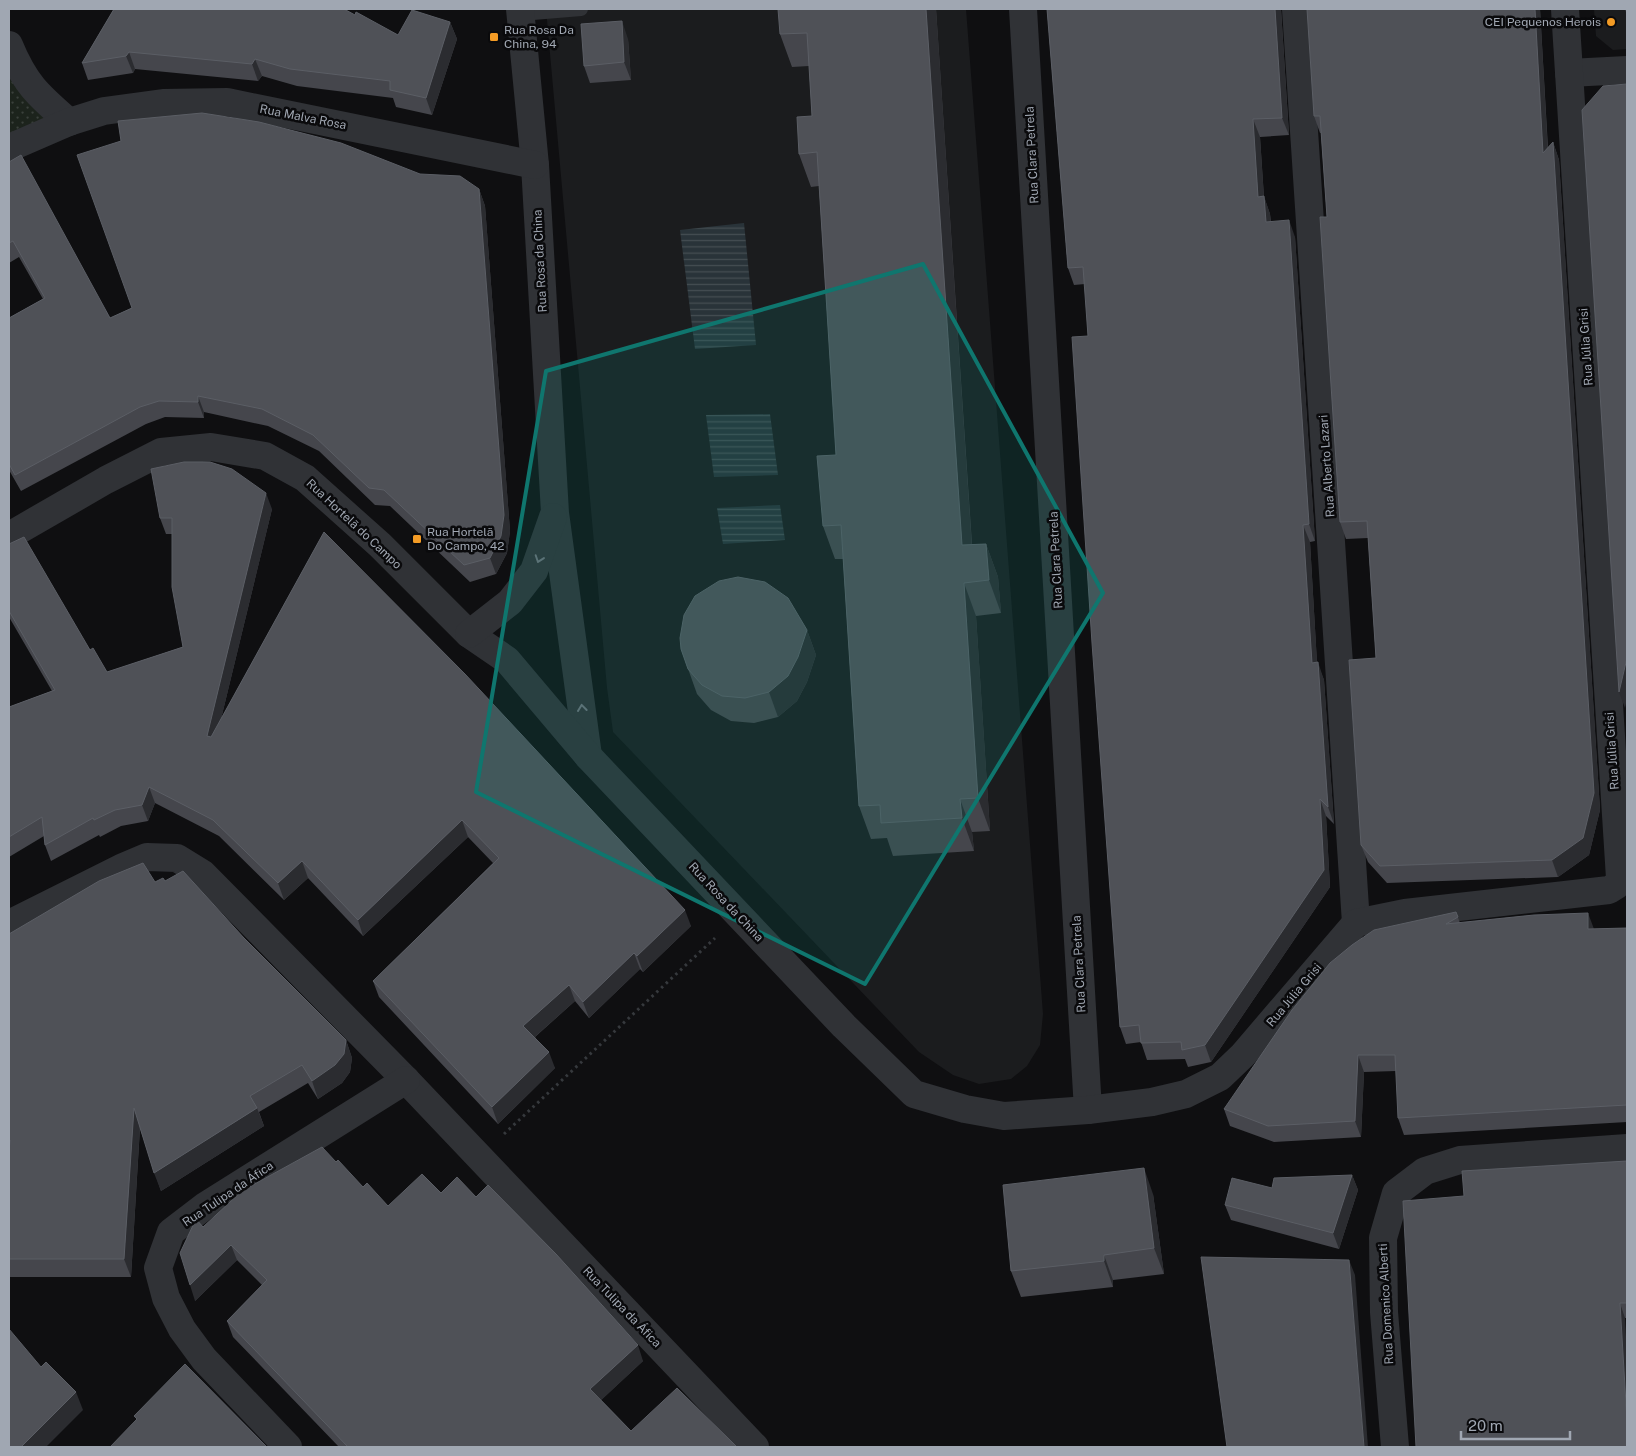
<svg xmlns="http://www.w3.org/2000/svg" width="1636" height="1456" viewBox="0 0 1636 1456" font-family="'Public Sans',sans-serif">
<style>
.built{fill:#1b1c1e}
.park{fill:url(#park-dots)}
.water{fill:url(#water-rules)}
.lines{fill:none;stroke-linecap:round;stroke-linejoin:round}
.path{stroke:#36393d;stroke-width:3;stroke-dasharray:2.5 4;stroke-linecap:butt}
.service{stroke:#303236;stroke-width:14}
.minor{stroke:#303236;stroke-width:28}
.wall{fill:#45464c}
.shaded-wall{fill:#2b2c30}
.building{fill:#4f5157;stroke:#5b5e65}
.oneway{stroke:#6e727a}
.marked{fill:#0f766e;fill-opacity:0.2;stroke:#0f766e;stroke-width:4;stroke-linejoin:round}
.poi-dot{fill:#f39b25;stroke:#0a0a0c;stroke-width:2}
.labels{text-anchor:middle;stroke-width:5;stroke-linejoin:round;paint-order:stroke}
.poi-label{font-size:12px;fill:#a0a7b2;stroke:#0a0a0c;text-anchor:start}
.street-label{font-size:12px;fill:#a0a7b2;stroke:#0a0a0c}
</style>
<defs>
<pattern id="park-dots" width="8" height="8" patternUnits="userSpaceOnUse" patternTransform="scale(1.25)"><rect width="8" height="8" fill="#1c231c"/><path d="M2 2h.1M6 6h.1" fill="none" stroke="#3a403b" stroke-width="1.8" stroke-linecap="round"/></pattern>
<pattern id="water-rules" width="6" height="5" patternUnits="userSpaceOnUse" patternTransform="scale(1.25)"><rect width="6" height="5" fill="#293339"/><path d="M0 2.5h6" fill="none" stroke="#454e53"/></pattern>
</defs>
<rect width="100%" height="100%" fill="#0f0f11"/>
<g class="built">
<path d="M546 9H966L1043 1014 1040 1045 1027 1066 1011 1079 979 1084 953 1075 919 1052 613 732 607 688Z"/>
<path d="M1594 9H1627V49L1613 50 1596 36Z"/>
</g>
<path class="park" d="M9 54 62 121 9 145Z"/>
<g class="water">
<path d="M744 223 756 345 695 349 680 230Z"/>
<path d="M770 414 778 475 714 477 706 415Z"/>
<path d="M780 505 785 540 723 544 717 508Z"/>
</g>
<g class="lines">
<path class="path" d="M504 1134 715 938"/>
<path class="service" d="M521 14 581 9"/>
<g class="minor">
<path d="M520 9 535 165 555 513 588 756"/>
<path d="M1023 9 1088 1110"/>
<path d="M1296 9 1356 923"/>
<path d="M9 45C25 84 38 95 69 122"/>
<path d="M1569 73 1627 70"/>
<path d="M9 148 69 122 104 111 163 103 227 102 535 165"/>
<path d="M9 536 106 480 161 452 211 447 265 456 305 478 380 545 469 634 507 660 588 756 844 1026 914 1094 965 1109 1004 1116 1088 1110 1152 1102 1186 1094 1220 1077 1243 1055 1356 923 1405 913 1609 890 1617 885 1620 878 1565 9"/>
<path d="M469 634 510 602 534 571 553 517"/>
<path d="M9 924 121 868 147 857 177 858 203 874 406 1080 755 1447"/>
<path d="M288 1447 204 1359 182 1329 166 1298 158 1268 171 1232 205 1206 406 1080"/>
<path d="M1395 1447 1384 1312 1383 1238 1396 1193 1425 1171 1460 1160 1627 1148"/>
</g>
</g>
<g class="wall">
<path d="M114 9 355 15 398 35 450 22 457 39 432 115 396 107 393 98 297 86 262 76 258 81 135 69 133 73 88 80 82 63Z"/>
<path d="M936 9 972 544H986L998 577 1001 613 976 616 990 831 972 832 974 851 893 856 887 838 871 839 859 806 843 559H835L823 526 836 455 819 186 811 187 799 154 812 116 809 66 792 67 780 34Z"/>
<path d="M1047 9H1281L1289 135 1260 137 1264 197 1270 214 1271 222 1295 237 1315 541 1310 542 1317 663 1324 680 1334 824 1326 816 1330 887 1211 1062 1188 1067 1185 1059 1147 1060 1141 1042 1126 1044 1120 1027 1088 336 1085 284 1074 285 1068 268Z"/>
<path d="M1540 9 1548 148 1553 142 1559 160 1600 810 1589 855 1558 877 1387 883 1368 862 1361 845 1376 658 1368 538 1346 539 1340 522 1327 217 1321 133H1320L1314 116Z"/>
<path d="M1625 9H1627V15Z"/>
<path d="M628 39 631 80 590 83 584 66Z"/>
<path d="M9 162 110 318 420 174 479 189 485 206 510 531 507 553 496 574 470 582 390 506 375 505 319 451 268 426 204 412V418L165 417 146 424 21 491 9 470V318L43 299 19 257 9 263Z"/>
<path d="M272 509 221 719 324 532 691 926 643 972 640 969 589 1018 575 1001 535 1037 555 1068 498 1124 379 997 373 981 493 863 468 837 363 936 308 878 284 900 219 836 155 803 148 821 121 826 100 837 99 835 51 861 45 845 44 836 9 857V707L52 691 9 617V544L107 672 183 647 172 534H166L160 518Z"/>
<path d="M807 630 816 655 807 682 797 701 778 717 754 723 731 721 711 710 697 694 681 649Z"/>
<path d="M165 881 244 938 346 1040 352 1058 350 1072 342 1083 318 1099 308 1083 259 1112 264 1126 161 1191 140 1128 131 1277H9V934L155 882Z"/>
<path d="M1456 912 1460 923 1594 929 1627 928V1122L1404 1135 1398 1118 1396 1071 1364 1072 1361 1137 1274 1142 1230 1126 1224 1109Z"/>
<path d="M1627 1161V1318H1625L1464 1196Z"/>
<path d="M336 1162 363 1187 388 1206 441 1193 476 1197 643 1361 601 1400 631 1431 737 1447H339L233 1337 227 1321 262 1285 237 1260 195 1301 203 1227Z"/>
<path d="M1352 1175 1358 1190 1339 1249 1231 1220 1225 1205Z"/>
<path d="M1153 1194 1164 1274 1113 1280V1287L1021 1297 1011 1271Z"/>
</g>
<g class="shaded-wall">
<path d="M926 9H936L974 578 962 545Z"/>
<path d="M1275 9H1281L1289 135 1282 118Z"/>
<path d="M1535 9H1540L1549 171 1543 153Z"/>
<path d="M622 21 628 39 631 80 624 62Z"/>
<path d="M450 22 457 39 432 115 426 98Z"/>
<path d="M129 52 135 69 133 73 126 56Z"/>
<path d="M255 59 262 76 258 81 252 64Z"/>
<path d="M1253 119 1260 137 1265 214 1258 197Z"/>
<path d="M1553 142 1559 160 1600 810 1589 855 1558 877 1552 860Z"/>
<path d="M479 189 485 206 510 531 507 553 496 574 490 558Z"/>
<path d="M1264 196 1270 214 1272 239 1266 222Z"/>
<path d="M1289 220 1295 237 1315 541 1309 524Z"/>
<path d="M198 396 204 412V418L198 402Z"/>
<path d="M266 493 272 509 213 752 207 736Z"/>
<path d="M1303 525 1310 542 1318 680 1312 663Z"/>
<path d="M986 544 998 577 1001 613 989 580Z"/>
<path d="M964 583 976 616 990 831 978 798Z"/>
<path d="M807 630 816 655 807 682 797 701 778 717 769 692Z"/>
<path d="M1627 658V699L1625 708 1619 692Z"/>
<path d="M1318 662 1324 680 1334 824 1328 807Z"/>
<path d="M149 787 155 803 148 821 142 805Z"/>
<path d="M960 799 972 832 974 851 962 818Z"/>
<path d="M1320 799 1326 816 1330 887 1211 1062 1205 1045Z"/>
<path d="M462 820 468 837 363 936 358 920Z"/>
<path d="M302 861 308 878 284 900 278 883Z"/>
<path d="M685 910 691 926 643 972 637 956Z"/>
<path d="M1588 913 1594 929H1588Z"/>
<path d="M634 953 640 969 589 1018 583 1002Z"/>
<path d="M569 985 575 1001 529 1042 523 1026Z"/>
<path d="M346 1040 352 1058 350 1072 342 1083 318 1099 312 1081Z"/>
<path d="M549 1052 555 1068 498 1124 492 1107Z"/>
<path d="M1358 1055 1364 1072 1361 1137 1355 1121Z"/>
<path d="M134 1108 140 1126 131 1277 124 1259Z"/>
<path d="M257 1108 264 1126 161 1191 154 1173Z"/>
<path d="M1144 1168 1153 1194 1164 1274 1154 1248Z"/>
<path d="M1352 1175 1358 1190 1339 1249 1333 1233Z"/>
<path d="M231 1245 237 1260 195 1301 190 1285Z"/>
<path d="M1104 1255 1113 1280V1287L1104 1261Z"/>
<path d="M1349 1260 1355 1275 1368 1447H1364Z"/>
<path d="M1620 1303 1625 1318 1627 1354V1421Z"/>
<path d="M638 1345 643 1361 596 1405 590 1389Z"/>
<path d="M76 1392 83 1410 46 1447H21Z"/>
</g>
<g class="building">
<path d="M114 9H344L355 15 356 12 398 35 412 10 450 22 426 98 390 90V81L290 69 255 59 252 64 129 52 126 56 82 63Z"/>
<path d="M778 9H926L962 545 986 544 989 580 964 583 978 798 960 799 962 818 881 823 880 805 859 806 841 525 823 526 817 456 836 455 817 152 799 154 797 117 812 116 807 33 780 34Z"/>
<path d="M1047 9H1275L1282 118 1253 119 1258 197 1264 196 1266 222 1289 220 1309 524 1303 525 1312 663 1318 662 1328 807 1320 799 1324 870 1205 1045 1182 1050 1181 1042 1141 1043 1139 1025 1120 1027 1092 643 1072 337 1088 336 1083 267 1068 268Z"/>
<path d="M1307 9H1535L1543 153 1553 142 1594 793 1583 838 1552 860 1380 866 1361 845 1349 660 1376 658 1367 521 1340 522 1320 217H1327L1320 116H1314Z"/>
<path d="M622 21 624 62 584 66 581 24Z"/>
<path d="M1627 84V658L1619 692 1582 110 1603 86Z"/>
<path d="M202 113 259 122 341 143 420 174 460 176 479 189 504 515 501 536 490 558 464 565 384 490 369 488 313 435 262 409 198 396V402L159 401 140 407 15 475 9 464V318L45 298 13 241 9 243V162L21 155 110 318 132 308 77 155 121 141 118 121Z"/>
<path d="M184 462H210L232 469 266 493 207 736 211 737 324 532 465 674 685 910 637 956 634 953 583 1002 569 985 523 1026 549 1052 492 1107 373 981 499 858 462 820 358 920 302 861 278 883 213 820 149 787 142 805 115 810 94 820 93 818 45 845 42 817 9 837V707L55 690 9 611V544L24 537 90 650 93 648 107 672 183 647 172 587V518H160L151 469Z"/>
<path d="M738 577 765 582 788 598 807 630 798 657 788 676 769 692 745 698 722 696 702 685 688 669 681 649 680 638 684 615 695 596 719 581Z"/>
<path d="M143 863 155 882 163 878 165 881 183 871 244 938 346 1040 344 1054 335 1065 312 1081 302 1065 250 1096 257 1108 154 1173 134 1108 124 1259H9V1153L10 1140H9V934L99 881Z"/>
<path d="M1456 912 1458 917 1446 924 1534 915 1588 913V929L1627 928V1105L1398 1118 1395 1055H1358L1355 1121 1268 1126 1224 1109 1292 1010 1330 963 1352 945 1374 930Z"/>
<path d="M322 1147 336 1162 338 1160 363 1187 367 1183 388 1206 422 1174 441 1193 457 1177 476 1197 488 1185 556 1254 638 1345 590 1389 631 1431 677 1388 737 1447H348L227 1321 267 1280 231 1245 190 1285 180 1253 196 1219 203 1227 242 1191Z"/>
<path d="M1627 1161V1303H1620L1627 1421V1447H1416L1403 1201 1464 1196 1462 1171Z"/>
<path d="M1144 1168 1154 1248 1104 1255V1261L1011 1271 1003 1185Z"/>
<path d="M1352 1175 1333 1233 1225 1205 1232 1178 1272 1188 1274 1178Z"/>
<path d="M1201 1257 1349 1260 1364 1447H1227Z"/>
<path d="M9 1329 41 1367 46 1362 76 1392 21 1447H9Z"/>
<path d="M185 1364 267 1447H110L137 1419 134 1416Z"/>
</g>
<defs><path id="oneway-chevron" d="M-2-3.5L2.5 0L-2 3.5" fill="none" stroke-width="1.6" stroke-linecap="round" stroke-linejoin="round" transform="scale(1.25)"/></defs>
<g class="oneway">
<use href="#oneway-chevron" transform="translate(539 559) rotate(109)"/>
<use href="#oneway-chevron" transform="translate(582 708) rotate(-97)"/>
</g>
<path class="marked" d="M923 264 1103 593 865 984 476 792 546 371Z"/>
<g class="poi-dot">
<circle cx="1611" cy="22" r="5"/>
<rect x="489" y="32" width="10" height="10" rx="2.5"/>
<rect x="412" y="534" width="10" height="10" rx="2.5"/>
</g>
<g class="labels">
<g class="poi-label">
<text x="1601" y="26" text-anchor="end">CEI Pequenos Herois</text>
<text x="504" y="34">Rua Rosa Da<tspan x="504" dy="14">China, 94</tspan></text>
<text x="427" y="536">Rua Hortelã<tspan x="427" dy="14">Do Campo, 42</tspan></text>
</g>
<g class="street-label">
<text transform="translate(303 117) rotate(11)" y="4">Rua Malva Rosa</text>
<text transform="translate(1032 155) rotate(-93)" y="4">Rua Clara Petrela</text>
<text transform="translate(540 261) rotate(-93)" y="4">Rua Rosa da China</text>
<text transform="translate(1586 347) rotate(-94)" y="4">Rua Júlia Grisi</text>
<text transform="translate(1327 466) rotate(-94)" y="4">Rua Alberto Lazari</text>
<text transform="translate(354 524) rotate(43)" y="4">Rua Hortelã do Campo</text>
<text transform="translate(1056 560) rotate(-93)" y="4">Rua Clara Petrela</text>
<text transform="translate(1612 751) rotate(-94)" y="4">Rua Júlia Grisi</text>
<text transform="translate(726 902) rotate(47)" y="4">Rua Rosa da China</text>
<text transform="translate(1079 964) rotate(-93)" y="4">Rua Clara Petrela</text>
<text transform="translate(1294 995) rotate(-50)" y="4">Rua Júlia Grisi</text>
<text transform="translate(228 1194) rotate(-34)" y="4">Rua Tulipa da Áfica</text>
<text transform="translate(1386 1304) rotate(-93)" y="4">Rua Domenico Alberti</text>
<text transform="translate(622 1307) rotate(46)" y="4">Rua Tulipa da Áfica</text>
</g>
</g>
<rect width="1636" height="1456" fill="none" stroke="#a0a7b2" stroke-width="20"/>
<path d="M1461 1431v8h109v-8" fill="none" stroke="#a0a7b2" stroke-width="2.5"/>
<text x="1468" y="1431" font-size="15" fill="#a0a7b2" stroke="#0a0a0c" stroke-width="4" paint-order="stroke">20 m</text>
</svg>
